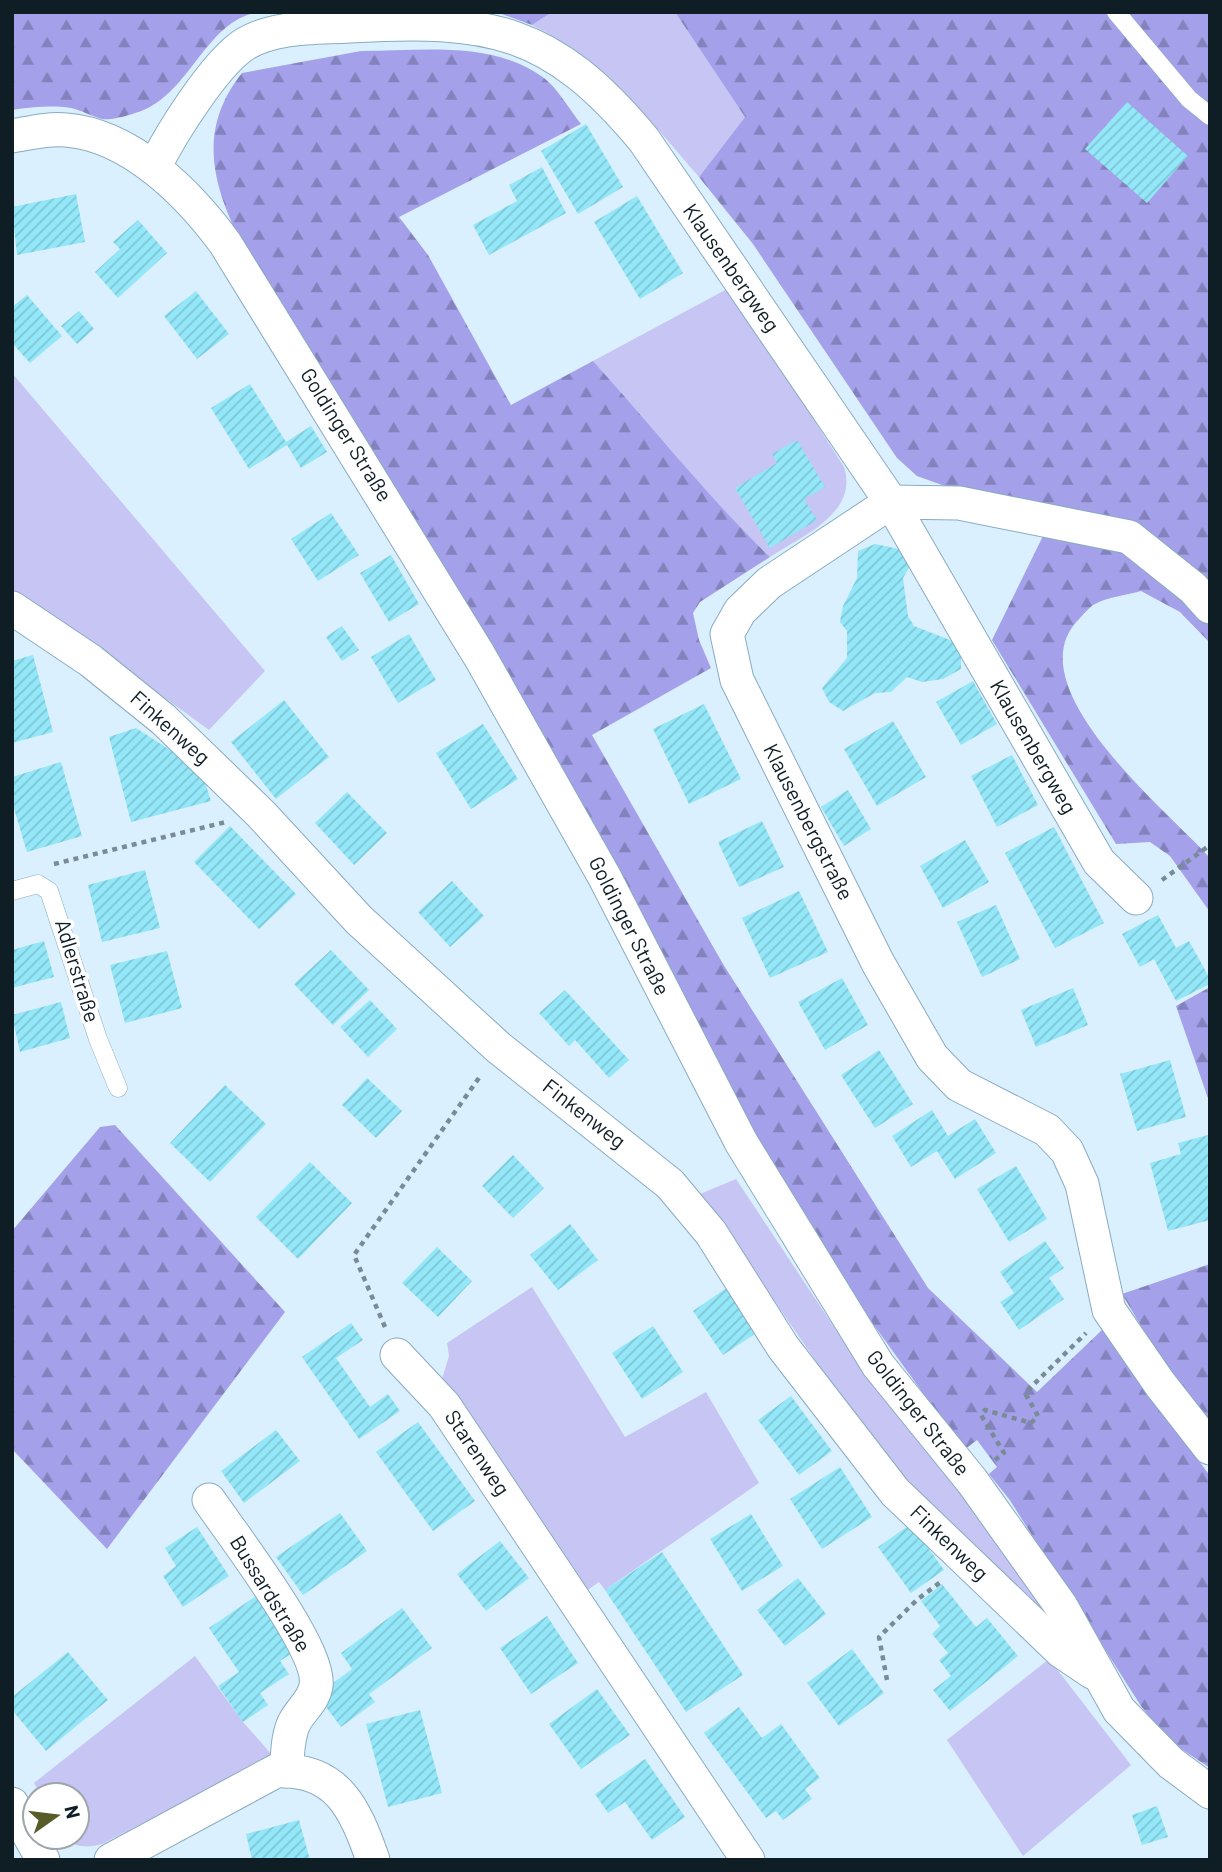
<svg xmlns="http://www.w3.org/2000/svg" width="1222" height="1872" viewBox="0 0 1222 1872" font-family="Barlow,sans-serif">
<style>
.green{fill:#c6c5f4}
.forest{fill:url(#forest-firs)}
.building{fill:url(#building-hatch)}
.lines{fill:none;stroke-linecap:round;stroke-linejoin:round}
.service-casing{stroke:#89abc1;stroke-width:19}
.minor-casing{stroke:#89abc1;stroke-width:35}
.path{stroke:#798b96;stroke-width:4.5;stroke-dasharray:5 5;stroke-linecap:butt}
.service{stroke:#fff;stroke-width:18}
.minor{stroke:#fff;stroke-width:33}
.labels{text-anchor:middle;stroke-width:7;stroke-linejoin:round;paint-order:stroke}
.street-label{font-size:21px;fill:#0f1d25;stroke:#fff}
</style>
<defs>
<pattern id="forest-firs" width="22" height="20" patternUnits="userSpaceOnUse" patternTransform="scale(1.75)"><rect width="22" height="20" fill="#a4a0ea"/><path d="M5 1l3.5 6h-7zM16 11l3.5 6h-7z" fill="#8482bd"/></pattern>
<pattern id="building-hatch" width="6" height="6" patternUnits="userSpaceOnUse" patternTransform="scale(1.75)"><rect width="6" height="6" fill="#93e7f8"/><path d="M-1 1l2-2M0 6l6-6M5 7l2-2" fill="none" stroke="#7ec6d4"/></pattern>
</defs>
<rect width="100%" height="100%" fill="#dbf0fe"/>
<g class="green">
<path d="M552 12H675L745 117 699 177C651 121 600 58 532 25Z"/>
<path d="M729 288 844 467C859 513 802 536 770 557 707 496 652 426 593 361Z"/>
<path d="M12 373 265 671 209 730 113 660 12 598Z"/>
<path d="M736 1179 869 1380 964 1493 1065 1640 877 1449 700 1194Z"/>
<path d="M532 1287 625 1437 706 1392 759 1483 605 1590 599 1582 586 1591 442 1379 449 1356 447 1343Z"/>
<path d="M195 1656 243 1722 273 1756 102 1844C89 1848 74 1848 63 1837H77V1795H41L34 1783Z"/>
<path d="M1049 1659 1131 1765 1023 1856 947 1740Z"/>
</g>
<g class="forest">
<path d="M12 12H259C208 20 193 85 148 108 138 113 112 121 102 119 91 116 81 110 71 108 51 105 32 107 12 110Z"/>
<path d="M496 12H552L532 25Z"/>
<path d="M675 12 1210 13V643L1180 612 1141 591C1127 595 1108 597 1095 604 1089 607 1084 614 1080 618 1011 685 1168 811 1210 858V912L1170 856 1150 842 1116 844 992 640 1043 536 981 499 917 476 897 458 753 244 699 177 745 117Z"/>
<path d="M361 51C421 51 493 40 544 78 558 89 570 110 581 124L399 217 428 255 511 405 593 361C652 426 707 496 770 557L700 602 693 613 699 640 711 668 592 735 723 964 928 1288 1037 1392 1103 1329 1210 1476V1768L1168 1740 1141 1706 1009 1499 989 1474 997 1467 977 1440 964 1450 853 1296 751 1130 263 285C227 215 184 146 242 73Z"/>
<path d="M1210 987V1104L1176 1006Z"/>
<path d="M115 1125 285 1312 107 1549 12 1449V1231L100 1127Z"/>
<path d="M1210 1264V1419L1205 1421 1163 1363 1122 1294Z"/>
</g>
<g class="building">
<path d="M1127 102 1188 156 1147 203 1085 149Z"/>
<path d="M586 124 623 187 578 214 541 151Z"/>
<path d="M542 167 566 213 489 255 473 225 517 201 509 185Z"/>
<path d="M76 194 85 242 17 255 12 207Z"/>
<path d="M637 196 683 273 640 299 594 222Z"/>
<path d="M138 220 167 253 118 298 95 272 120 249 113 242Z"/>
<path d="M196 291 229 334 197 359 164 316Z"/>
<path d="M27 295 62 336 30 363 12 343V307Z"/>
<path d="M79 311 94 329 77 344 61 326Z"/>
<path d="M250 384 286 442 311 426 327 452 301 468 287 445 249 469 211 408Z"/>
<path d="M797 440 825 487 804 499 817 520 770 548 735 488 777 463 772 454Z"/>
<path d="M331 513 359 555 318 581 291 539Z"/>
<path d="M875 544 899 549 910 555V566L903 578 908 616 914 626 950 640 961 648V669L943 679 922 682 907 677 891 692 875 693 843 711 829 702 822 688 847 658V631L840 622 843 606 857 578 858 551Z"/>
<path d="M391 555 419 604 389 622 360 573Z"/>
<path d="M342 626 359 650 342 661 326 637Z"/>
<path d="M409 634 436 680 398 703 371 657Z"/>
<path d="M33 655 53 732 12 743V661Z"/>
<path d="M973 681 997 724 961 745 936 702Z"/>
<path d="M284 700 329 757 276 799 231 742Z"/>
<path d="M704 704 741 779 689 804 653 729Z"/>
<path d="M893 721 926 777 877 806 844 749Z"/>
<path d="M483 724 518 779 471 809 436 753Z"/>
<path d="M136 728 201 770 211 801 131 822 109 737Z"/>
<path d="M1012 755 1038 805 997 827 971 776Z"/>
<path d="M61 762 82 836 27 852 12 802V777Z"/>
<path d="M848 790 871 829 844 846 821 807Z"/>
<path d="M347 792 387 833 354 865 315 823Z"/>
<path d="M762 821 784 867 739 887 718 842Z"/>
<path d="M230 826 296 894 259 929 194 862Z"/>
<path d="M1054 827 1104 923 1055 948 1005 853Z"/>
<path d="M965 840 989 882 943 908 920 866Z"/>
<path d="M145 870 160 928 102 942 88 885Z"/>
<path d="M452 881 484 916 450 947 418 912Z"/>
<path d="M799 891 828 952 770 978 742 918Z"/>
<path d="M996 905 1020 959 982 977 957 922Z"/>
<path d="M1158 915 1176 948 1189 941 1210 979V984L1176 1001 1154 959 1140 967 1122 934Z"/>
<path d="M44 941 54 977 12 988V950Z"/>
<path d="M331 950 369 990 333 1025 294 984Z"/>
<path d="M167 951 182 1008 125 1023 110 965Z"/>
<path d="M842 978 868 1025 825 1050 798 1002Z"/>
<path d="M1073 988 1088 1025 1036 1047 1021 1010Z"/>
<path d="M565 990 629 1060 609 1078 575 1040 569 1046 539 1013Z"/>
<path d="M370 1000 397 1029 368 1057 340 1027Z"/>
<path d="M61 1002 70 1038 20 1052 12 1015Z"/>
<path d="M879 1050 913 1104 875 1128 841 1075Z"/>
<path d="M1170 1060 1186 1117 1137 1131 1120 1074Z"/>
<path d="M367 1078 402 1111 376 1138 342 1105Z"/>
<path d="M225 1085 266 1124 210 1182 170 1143Z"/>
<path d="M932 1110 948 1136 975 1119 996 1153 955 1179 937 1151 911 1167 892 1136Z"/>
<path d="M1208 1135 1210 1220 1168 1231 1150 1163 1181 1154 1178 1143Z"/>
<path d="M513 1155 544 1188 513 1218 482 1186Z"/>
<path d="M310 1162 352 1203 298 1259 256 1217Z"/>
<path d="M1016 1166 1047 1219 1009 1242 977 1189Z"/>
<path d="M570 1224 598 1260 558 1290 530 1255Z"/>
<path d="M1045 1241 1064 1268 1049 1278 1064 1299 1019 1330 1000 1302 1014 1293 1000 1272Z"/>
<path d="M437 1247 472 1281 438 1317 402 1283Z"/>
<path d="M728 1287 758 1332 723 1355 693 1311Z"/>
<path d="M351 1323 363 1340 336 1358 370 1407 388 1394 400 1411 359 1439 302 1357Z"/>
<path d="M653 1326 683 1372 642 1399 612 1353Z"/>
<path d="M791 1396 832 1451 799 1475 758 1420Z"/>
<path d="M418 1422 475 1501 433 1531 376 1452Z"/>
<path d="M276 1430 300 1461 244 1503 221 1471Z"/>
<path d="M840 1467 872 1517 822 1549 790 1499Z"/>
<path d="M340 1513 367 1551 303 1595 276 1557Z"/>
<path d="M751 1514 783 1566 742 1591 710 1539Z"/>
<path d="M911 1524 944 1570 911 1593 878 1547Z"/>
<path d="M197 1527 229 1576 183 1607 163 1576 176 1566 165 1548Z"/>
<path d="M500 1541 529 1578 486 1611 457 1574Z"/>
<path d="M662 1552 743 1675 686 1712 605 1590Z"/>
<path d="M798 1578 826 1614 785 1646 757 1610Z"/>
<path d="M942 1584 976 1627 987 1618 1018 1656 950 1711 933 1690 951 1676 939 1660 948 1653 932 1634 940 1626 921 1601Z"/>
<path d="M256 1596 294 1652 280 1661 289 1674 260 1693 268 1705 243 1722 218 1686 239 1672 209 1628Z"/>
<path d="M402 1608 432 1648 369 1694 375 1702 341 1727 317 1695 352 1669 341 1653Z"/>
<path d="M547 1616 578 1663 531 1694 500 1648Z"/>
<path d="M852 1649 884 1693 839 1726 807 1683Z"/>
<path d="M68 1652 108 1700 46 1751 12 1710V1697Z"/>
<path d="M597 1689 630 1735 581 1769 549 1724Z"/>
<path d="M739 1707 762 1738 781 1724 820 1778 805 1789 812 1799 783 1820 776 1811 766 1818 704 1733Z"/>
<path d="M420 1710 442 1793 388 1807 366 1724Z"/>
<path d="M645 1759 685 1817 652 1840 625 1802 608 1813 595 1794Z"/>
<path d="M1157 1806 1168 1837 1142 1845 1132 1815Z"/>
<path d="M299 1820 310 1860H252L246 1834Z"/>
</g>
<g class="lines">
<defs>
<g id="service">
<path d="M1116 12 1189 99 1210 116"/>
<path d="M12 891 38 884 49 891 98 1039 118 1088"/>
</g>
<g id="minor">
<path d="M12 136C30 133 48 128 66 130 131 135 189 194 225 243L479 655 604 876 741 1142 878 1365 972 1481 1061 1606 1119 1710 1171 1763 1210 1792"/>
<path d="M154 168C170 135 215 63 245 44 275 26 315 28 349 26 489 18 551 28 644 140L891 502 1099 862 1136 898"/>
<path d="M1210 607 1193 588 1129 537 959 503 891 502 769 583 740 611 727 634 737 680 878 963 932 1057 959 1085 1047 1130 1067 1151 1082 1184 1109 1310 1160 1384 1210 1448"/>
<path d="M12 608 91 661 163 719 261 814 359 920 499 1048 670 1184 711 1233 783 1347 895 1492 1061 1651 1092 1672"/>
<path d="M397 1355 444 1405 748 1860"/>
<path d="M209 1500C232 1534 322 1650 316 1686 313 1702 301 1709 294 1723 287 1738 288 1755 286 1771"/>
<path d="M12 1804 43 1860"/>
<path d="M111 1860 276 1771C337 1768 355 1808 373 1860"/>
</g>
</defs>
<use href="#service" class="service-casing"/>
<use href="#minor" class="minor-casing"/>
<g class="path">
<path d="M54 864 226 822"/>
<path d="M1162 880 1210 845"/>
<path d="M385 1327 354 1255 481 1075"/>
<path d="M995 1460 1004 1453 981 1415 985 1410 1031 1423 1038 1416 1025 1393 1086 1333"/>
<path d="M887 1680 879 1637 918 1599 942 1581"/>
</g>
<use href="#service" class="service"/>
<use href="#minor" class="minor"/>
</g>
<g class="labels">
<g class="street-label">
<text transform="translate(731 268) rotate(55)" y="7">Klausenbergweg</text>
<text transform="translate(346 435) rotate(58)" y="7">Goldinger Straße</text>
<text transform="translate(170 728) rotate(42)" y="7">Finkenweg</text>
<text transform="translate(1033 747) rotate(60)" y="7">Klausenbergweg</text>
<text transform="translate(808 822) rotate(63)" y="7">Klausenbergstraße</text>
<text transform="translate(629 926) rotate(63)" y="7">Goldinger Straße</text>
<text transform="translate(77 971) rotate(73)" y="7">Adlerstraße</text>
<text transform="translate(584 1114) rotate(38)" y="7">Finkenweg</text>
<text transform="translate(918 1413) rotate(52)" y="7">Goldinger Straße</text>
<text transform="translate(477 1453) rotate(56)" y="7">Starenweg</text>
<text transform="translate(949 1543) rotate(44)" y="7">Finkenweg</text>
<text transform="translate(270 1594) rotate(58)" y="7">Bussardstraße</text>
</g>
</g>
<rect width="1222" height="1872" fill="none" stroke="#0f1d25" stroke-width="28"/>
<g transform="translate(56 1816) rotate(76)"><circle r="33" fill="#ffffff" stroke="#9fa5a8" stroke-width="2"/>
<path d="M0-5L12 26L0 18L-12 26Z" fill="#585c29"/>
<text y="-10" font-size="19" font-weight="bold" text-anchor="middle" fill="#0f1d25">N</text>
</g>
</svg>
